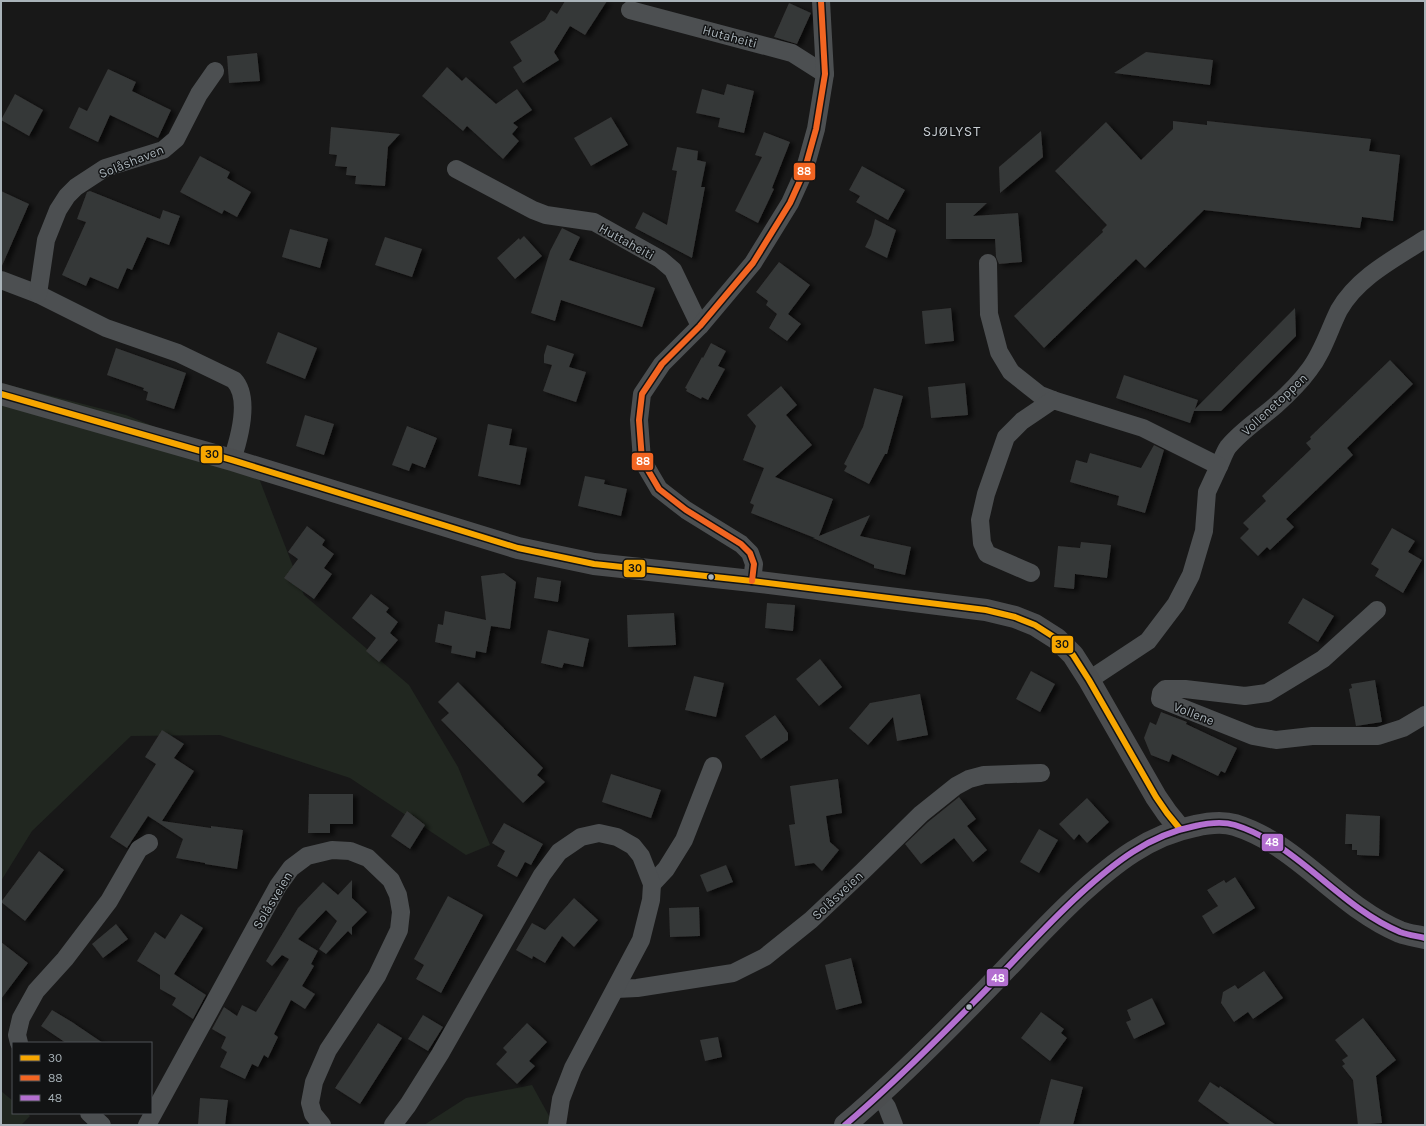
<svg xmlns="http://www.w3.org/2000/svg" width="1426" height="1126" viewBox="0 0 1426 1126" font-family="Karla,sans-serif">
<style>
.green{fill:#212720}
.building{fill:#363737;filter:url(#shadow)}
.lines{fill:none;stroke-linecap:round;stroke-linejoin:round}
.street{stroke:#4c4f51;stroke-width:18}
.secondary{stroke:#4b4d4f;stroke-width:22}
.bus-1-casing{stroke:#121314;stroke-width:9}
.bus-2-casing{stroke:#121314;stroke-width:9}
.bus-3-casing{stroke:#121314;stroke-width:9}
.bus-1{stroke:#f7a600;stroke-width:6}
.bus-2{stroke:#f26522;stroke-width:6}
.bus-3{stroke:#b36fd0;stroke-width:6}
.bus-dot{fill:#a9b3b9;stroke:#121314;stroke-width:1.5}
.labels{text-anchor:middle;stroke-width:3;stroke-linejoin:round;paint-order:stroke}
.street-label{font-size:13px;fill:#a9b3b9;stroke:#121314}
.neighbourhood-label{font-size:14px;letter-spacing:1px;fill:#cad0d5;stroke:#121314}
.line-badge{stroke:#121314;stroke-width:1.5}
.badge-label{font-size:11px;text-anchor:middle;font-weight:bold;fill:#fff}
.pale-badge-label{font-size:11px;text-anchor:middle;font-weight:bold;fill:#111}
</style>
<defs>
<filter id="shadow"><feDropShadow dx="4.5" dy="2.5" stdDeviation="2" flood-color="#0009"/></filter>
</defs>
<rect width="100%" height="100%" fill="#181818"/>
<g class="green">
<path d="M1 383 126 415 255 468 304 595 409 685 458 767 490 845 466 855 350 778 220 735 131 736 32 831 1 881Z"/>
<path d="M532 1085 554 1125H424L466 1098Z"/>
<path d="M1 1091 13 1101V1113H27L30 1116 21 1125H1Z"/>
</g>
<g class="building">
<path d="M565 1H607L585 35 570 26 554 52 559 60 523 83 513 67 522 61 510 42 545 20 551 10 557 14Z"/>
<path d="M789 3 811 13 797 44 774 37Z"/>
<path d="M1146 52 1213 60 1210 85 1114 73Z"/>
<path d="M257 53 260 81 229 83 227 56Z"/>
<path d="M447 67 462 81 466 77 496 104 517 89 532 110 513 123 518 127 512 134 519 141 503 159 467 126 463 131 422 96Z"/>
<path d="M108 69 136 82 132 91 171 110 158 138 110 115 98 142 69 128 79 107 87 111Z"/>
<path d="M727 84 754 91 744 133 718 127 720 118 696 113 702 89 724 95Z"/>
<path d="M15 94 43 110 29 136 1 120Z"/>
<path d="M611 117 628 145 591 166 574 138Z"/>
<path d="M1173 121 1207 125V121L1371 139 1369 151 1400 155 1393 221 1362 217 1360 228 1204 210 1145 268 1136 259 1044 348 1014 316 1103 232 1102 230 1107 225 1055 171 1106 122 1141 160 1173 129Z"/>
<path d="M331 127 400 134 388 147 385 186 355 184 356 176 346 175 347 167 335 166 337 155 329 154Z"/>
<path d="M1041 131 1043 157 1000 193 999 167Z"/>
<path d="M764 132 790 142 772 188 774 189 758 223 735 211 762 157 755 155Z"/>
<path d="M677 147 698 151 697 160 706 162 701 187H705L692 258 635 228 643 212 667 225 677 171 672 170Z"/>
<path d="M200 156 230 172 227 178 251 192 237 217 224 210 222 214 180 192Z"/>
<path d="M862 166 905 190 888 220 856 202 860 196 849 190Z"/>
<path d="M1 191 29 204 1 268Z"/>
<path d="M90 191 160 219 163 210 180 216 169 245 147 237 132 270 127 268 118 289 90 277 86 286 62 275 86 222 77 219 87 192Z"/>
<path d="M946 203H987L973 216 1018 213 1022 262 999 264 996 257 995 239H946Z"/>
<path d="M875 219 896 230 887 258 865 247 871 235Z"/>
<path d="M562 228 580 237 569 260 655 288 642 327 561 300 555 321 531 313 550 251Z"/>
<path d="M290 229 328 239 320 268 282 257Z"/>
<path d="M524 236 542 256 515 279 497 258 519 238 520 240Z"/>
<path d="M385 237 422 249 412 277 375 265Z"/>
<path d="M779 262 810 285 788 314 801 324 787 341 769 328 777 314 766 305 768 301 756 292Z"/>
<path d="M951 308 954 341 925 344 922 311Z"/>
<path d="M1295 308 1296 336 1221 411H1194L1190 423 1116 398 1124 375 1198 400 1195 409Z"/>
<path d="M278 332 317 348 305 379 266 363Z"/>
<path d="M711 343 726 351 718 366 725 369 708 400 702 397 701 399 686 391 687 389 685 388 702 357 703 358Z"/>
<path d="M547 345 574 354 569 367 586 372 576 402 543 391 552 365 544 363V355Z"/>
<path d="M116 348 186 373 174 409 146 400 148 392 143 390 144 388 107 375Z"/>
<path d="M1390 360 1413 384 1347 448 1353 455 1286 519 1294 527 1270 550 1267 547 1258 556 1240 538 1249 529 1243 523 1266 501 1262 496 1311 449 1306 443 1311 439 1310 437Z"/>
<path d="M965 383 968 415 931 418 928 387Z"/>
<path d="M781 386 797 405 786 415 812 445 775 477 833 499 819 536 870 515 860 536 911 547 905 575 874 568V565L813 538H815L751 513 754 505 750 503 764 468 743 460 756 426 747 415Z"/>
<path d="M874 388 903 396 887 454H885L869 484 844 471 847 466 844 464 863 427Z"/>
<path d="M305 415 334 424 324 455 296 446Z"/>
<path d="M488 424 512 429 509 445 527 448 520 485 478 476Z"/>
<path d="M407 426 437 438 425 468 412 463 409 471 392 465Z"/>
<path d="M1154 445 1164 450 1145 513 1117 505 1119 496 1070 482 1076 460 1087 463 1090 453 1141 468Z"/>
<path d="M585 476 605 480 604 484 627 489 621 516 578 506Z"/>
<path d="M307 526 325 540 322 545 334 554 324 568 332 574 314 599 284 578 298 559 288 552Z"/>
<path d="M1392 528 1415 541 1408 552 1422 560 1403 593 1375 576 1379 569 1371 564Z"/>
<path d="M1081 542 1111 545 1107 578 1075 574 1074 589 1054 587 1058 546 1080 548Z"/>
<path d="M504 573 516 582 510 629 491 626 486 653 476 651 475 658 451 653 452 646 435 642 438 624 443 625 445 611 486 620 481 576Z"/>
<path d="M537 577 561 581 558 602 534 598Z"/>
<path d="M371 594 389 608 386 612 398 622 390 633 398 640 379 662 366 651 376 638 352 618Z"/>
<path d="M1303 598 1334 616 1318 642 1288 623Z"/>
<path d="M767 603 795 605 793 631 765 628Z"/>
<path d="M674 613 676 645 628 647 627 615Z"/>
<path d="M548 630 589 639 583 667 564 663 562 668 541 663Z"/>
<path d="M820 659 842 687 819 706 796 679Z"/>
<path d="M1031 671 1055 684 1040 712 1016 699Z"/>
<path d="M694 676 724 683 716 717 685 710Z"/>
<path d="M1375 680 1382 722 1356 726 1349 689 1352 688 1351 684Z"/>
<path d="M458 682 543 768 537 775 545 782 523 803 441 720 449 713 438 702Z"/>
<path d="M920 694 928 735 897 741 893 717 868 745 849 728 870 703Z"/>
<path d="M1161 712 1187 722 1186 724 1237 748 1225 773 1221 771 1218 776 1172 754 1169 762 1151 755 1144 738 1150 722 1156 725Z"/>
<path d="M775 715 788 733V740L761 759 745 736Z"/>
<path d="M162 730 184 744 174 758 194 771 162 821 211 828V826L243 830 237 869 205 864V863L176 858 183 839 148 816 127 848 110 837 156 764 145 757Z"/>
<path d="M611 774 661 790 651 818 602 802Z"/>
<path d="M838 779 842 813 826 816 830 842 839 850 822 871 814 863 795 866 789 825 795 824 790 786Z"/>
<path d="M309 794H353V824H330V833H308Z"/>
<path d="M959 797 976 819 967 826 987 850 973 862 954 838 921 864 905 844 928 822Z"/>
<path d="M1087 798 1109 822 1087 843 1079 834 1074 840 1059 824Z"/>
<path d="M407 811 425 825 410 849 391 836Z"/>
<path d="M1346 814 1380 816 1379 856 1357 855V850H1352V844H1345Z"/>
<path d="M504 823 543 844 531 865 525 862 517 877 497 866 505 851 492 843Z"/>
<path d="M1039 829 1058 840 1039 873 1020 862Z"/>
<path d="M39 851 64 870 25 921 1 902Z"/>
<path d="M726 865 733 882 707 892 700 875Z"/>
<path d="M1235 877 1255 908 1213 934 1202 916 1218 906 1207 890 1224 880 1226 883Z"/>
<path d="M352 880V898L367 912 352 927V935L348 931 326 954 319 949 337 921 326 910 298 939 318 951 311 964 314 966 302 986 315 994 305 1009 291 1000 274 1034 278 1037 268 1058 264 1055 258 1067 252 1064 245 1079 220 1067 227 1052 221 1048 226 1037 212 1029 224 1007 237 1016 242 1005 256 1012 289 959 282 955 272 966 266 961 298 908 323 882 338 895Z"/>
<path d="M448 896 483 915 441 993 416 979 424 965 414 959Z"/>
<path d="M574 898 598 920 574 947 562 936 545 963 533 956 532 959 516 950 532 923 545 930Z"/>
<path d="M699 907 700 936 670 937 669 908Z"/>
<path d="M181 914 203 928 174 974 206 995 193 1019 172 1005 176 998 160 989V975L137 961 155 932 165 939Z"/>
<path d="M116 924 128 939 103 958 92 944Z"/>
<path d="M1 942 28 963 1 999Z"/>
<path d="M851 958 862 1003 836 1010 825 965Z"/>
<path d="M1264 971 1283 998 1253 1019 1248 1012 1234 1022 1221 1003 1223 992 1235 985 1238 989Z"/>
<path d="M1152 998 1165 1024 1134 1039 1126 1022 1131 1020 1127 1010Z"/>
<path d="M52 1010 72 1022 103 1043H66L41 1026Z"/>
<path d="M1041 1012 1064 1029 1061 1033 1067 1038 1050 1061 1021 1038Z"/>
<path d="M423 1015 443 1027 428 1051 408 1039Z"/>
<path d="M1363 1018 1396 1060 1376 1076 1382 1123 1358 1125 1353 1080 1342 1066 1345 1064 1342 1060 1348 1056 1335 1040Z"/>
<path d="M378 1023 402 1038 360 1104 335 1088Z"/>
<path d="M527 1023 547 1042 529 1061 535 1066 517 1084 496 1064 507 1052 503 1048Z"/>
<path d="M718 1037 722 1057 705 1061 700 1040Z"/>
<path d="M1051 1079 1083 1087 1073 1125H1039Z"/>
<path d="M1210 1082 1219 1088 1220 1086 1276 1125H1231L1198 1101Z"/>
<path d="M200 1098 228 1100 225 1125H198Z"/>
</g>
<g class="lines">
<g class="street">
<path d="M630 10 792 53 825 74"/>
<path d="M456 169 533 210 546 215 594 222 660 259 673 270 700 326"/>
<path d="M988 263 989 314 999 352 1011 372 1040 395 1053 400"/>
<path d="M1 280 38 294 106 328 178 353 234 380C251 398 239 439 232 460"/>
<path d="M38 294 46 240 58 210 67 196 76 187 105 168 163 150 176 139 199 94 215 71"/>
<path d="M1219 466C1222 460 1224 453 1228 447 1242 430 1260 419 1276 405 1286 396 1301 381 1309 370 1323 352 1329 330 1339 310 1358 277 1394 259 1425 239"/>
<path d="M1031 573 987 554 982 543 980 520 986 494 1006 437 1022 421 1053 400 1143 428 1219 466 1207 492 1204 531 1191 575 1176 604 1148 641 1089 680"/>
<path d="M752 581 754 564 750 553 741 544 686 510 659 489 642 460 639 420 642 394 662 364 700 326 753 263 790 203 804 172 816 129 825 74 821 1"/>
<path d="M1377 610 1323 659 1267 693 1245 696 1185 689H1165L1161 693 1160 699 1253 736 1276 740 1312 736H1378L1403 728 1425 715"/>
<path d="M652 884 666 869 684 840 713 766"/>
<path d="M616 989 637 988 733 973 765 957 811 920 863 871 921 814 956 786 969 779 984 775 1041 773"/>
<path d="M19 1043 17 1035 21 1018 36 991 65 959 109 901 139 849 149 843"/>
<path d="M879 1096 887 1107 894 1125"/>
<path d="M89 1113 102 1125"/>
<path d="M147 1125 278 886 291 868 307 856 332 850 350 851 368 858 391 880 398 895 401 912 399 930 377 976 328 1050 314 1082 310 1103 313 1114 322 1125"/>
<path d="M393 1125 408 1105 440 1054 542 875 559 852 581 837 599 833 617 837 633 846 641 856 652 884 651 900 641 940 573 1068 561 1099 557 1125"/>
</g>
<g class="secondary">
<path d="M1 394 232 460 518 548 594 564 752 581 986 610 1015 617 1035 625 1057 639 1073 655 1089 680 1156 797 1167 813 1180 829"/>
<path d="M845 1125C891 1086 933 1044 975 1001 1010 966 1043 928 1080 894 1114 863 1149 835 1195 826 1208 823 1222 821 1235 825 1299 845 1338 906 1400 932 1408 935 1417 936 1425 938"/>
</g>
<defs>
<path id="bus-1" d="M1 394 232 460 518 548 594 564 752 581 986 610 1015 617 1035 625 1057 639 1073 655 1089 680 1156 797 1167 813 1180 829"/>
<path id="bus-2" d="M752 581 754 564 750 553 741 544 686 510 659 489 642 460 639 420 642 394 662 364 700 326 753 263 790 203 804 172 816 129 825 74 821 1"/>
<path id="bus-3" d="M845 1125C891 1086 933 1044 975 1001 1010 966 1043 928 1080 894 1114 863 1149 835 1195 826 1208 823 1222 821 1235 825 1299 845 1338 906 1400 932 1408 935 1417 936 1425 938"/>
</defs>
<use href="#bus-1" class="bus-1-casing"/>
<use href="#bus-2" class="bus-2-casing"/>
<use href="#bus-3" class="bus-3-casing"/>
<use href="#bus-1" class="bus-1"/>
<use href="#bus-2" class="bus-2"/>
<use href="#bus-3" class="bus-3"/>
</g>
<g class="bus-dot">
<circle cx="711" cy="577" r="3.5"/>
<circle cx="969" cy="1007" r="3.5"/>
</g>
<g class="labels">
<g class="street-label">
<text transform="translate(730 36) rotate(15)" y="5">Hutaheiti</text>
<text transform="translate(131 161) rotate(-22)" y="5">Solåshaven</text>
<text transform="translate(627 241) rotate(29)" y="5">Huttaheiti</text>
<text transform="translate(1274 404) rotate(-43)" y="5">Vollenetoppen</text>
<text transform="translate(1194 713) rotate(21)" y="5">Vollene</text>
<text transform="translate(837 895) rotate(-43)" y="5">Solåsveien</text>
<text transform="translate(272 900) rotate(-59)" y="5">Solåsveien</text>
</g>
<g class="neighbourhood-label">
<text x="952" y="136">SJØLYST</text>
</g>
</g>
<g class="line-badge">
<rect x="793" y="162" width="23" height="19" rx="4" fill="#f26522"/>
<rect x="200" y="445" width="23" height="19" rx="4" fill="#f7a600"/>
<rect x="631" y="452" width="23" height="19" rx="4" fill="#f26522"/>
<rect x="623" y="559" width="23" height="19" rx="4" fill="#f7a600"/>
<rect x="1051" y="635" width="23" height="19" rx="4" fill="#f7a600"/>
<rect x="1261" y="833" width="23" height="19" rx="4" fill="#b36fd0"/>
<rect x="986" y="968" width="23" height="19" rx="4" fill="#b36fd0"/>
</g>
<g class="badge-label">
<text x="804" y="175">88</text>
<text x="643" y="465">88</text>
<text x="1272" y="846">48</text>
<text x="998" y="982">48</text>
</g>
<g class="pale-badge-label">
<text x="212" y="458">30</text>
<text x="635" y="572">30</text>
<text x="1062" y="648">30</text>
</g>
<rect width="1426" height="1126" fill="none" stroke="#a9b3b9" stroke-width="4"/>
<rect x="12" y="1042" width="140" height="72" fill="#121314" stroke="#4e5356"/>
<rect x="20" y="1055" width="20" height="6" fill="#f7a600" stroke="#4e5356"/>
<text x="48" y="1062" font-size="12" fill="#a9b3b9">30</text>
<rect x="20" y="1075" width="20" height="6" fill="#f26522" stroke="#4e5356"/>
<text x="48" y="1082" font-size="12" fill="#a9b3b9">88</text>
<rect x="20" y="1095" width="20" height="6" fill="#b36fd0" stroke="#4e5356"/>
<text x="48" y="1102" font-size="12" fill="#a9b3b9">48</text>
</svg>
